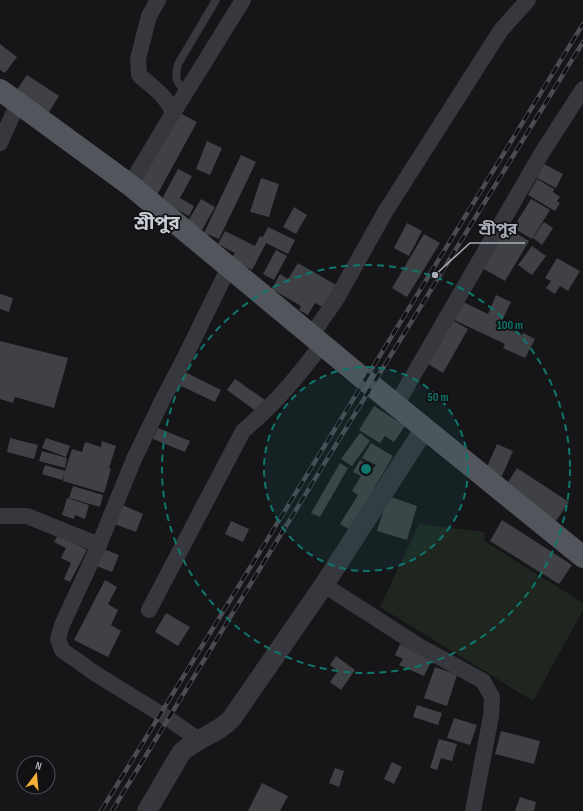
<svg xmlns="http://www.w3.org/2000/svg" width="583" height="811" viewBox="0 0 583 811" font-family="'Sofia Sans Condensed','Noto Sans Bengali',sans-serif">
<style>
.green{fill:#1e261f}
.building{fill:#404145}
.lines{fill:none;stroke-linecap:round;stroke-linejoin:round}
.service{stroke:#37383d;stroke-width:8}
.minor{stroke:#37383d;stroke-width:16}
.tertiary{stroke:#37383d;stroke-width:20}
.primary{stroke:#53555c;stroke-width:22}
.rail-casing{stroke:#4a4c52;stroke-width:4.5}
.rail{stroke:#111113;stroke-width:3;stroke-dasharray:9;stroke-linecap:butt}
.ring{fill:none;stroke:#0f766e;stroke-width:2;stroke-dasharray:7 5}
.labels{text-anchor:middle;stroke-width:3.5;stroke-linejoin:round;paint-order:stroke}
.district-label{font-size:19px;font-weight:bold;fill:#c9ccd4;stroke:#111113}
.centre{fill:#0f766e;stroke:#111113;stroke-width:2}
.ring-label{font-size:12px;text-anchor:middle;font-weight:bold;fill:#0f766e;stroke:#111113;stroke-width:3.5;stroke-linejoin:round;paint-order:stroke}
.leader{fill:none;stroke:#a8adb8;stroke-width:1.5}
.callout-dot{fill:#a8adb8;stroke:#111113;stroke-width:1.5}
.callout-label{font-size:16px;text-anchor:middle;font-weight:bold;fill:#a8adb8;stroke:#111113;stroke-width:3.5;stroke-linejoin:round;paint-order:stroke}
</style>
<rect width="100%" height="100%" fill="#161618"/>
<path class="green" d="M419 524 485 532 484 541 583 603V610L533 701 380 607Z"/>
<g class="building">
<path d="M0 44 17 57 5 73 0 70Z"/>
<path d="M27 75 59 96 49 112 16 91Z"/>
<path d="M178 112 197 122 157 195 138 185Z"/>
<path d="M207 141 222 148 210 175 196 169Z"/>
<path d="M241 155 256 162 219 239 204 233Z"/>
<path d="M544 164 563 174 556 188 537 178Z"/>
<path d="M178 169 192 176 180 198 194 206 189 216 161 201Z"/>
<path d="M261 178 279 184 269 217 250 212Z"/>
<path d="M537 179 554 189 553 192 560 197 557 201 560 203 555 211 528 195Z"/>
<path d="M201 199 215 207 202 230 188 221Z"/>
<path d="M531 199 550 210 532 239 513 228Z"/>
<path d="M294 207 307 215 296 234 283 227Z"/>
<path d="M544 222 553 228 542 245 533 238Z"/>
<path d="M407 223 422 231 409 256 394 248Z"/>
<path d="M268 227 295 240 288 254 266 243 252 270 231 259 235 253 218 244 225 231 255 246 260 236 263 237Z"/>
<path d="M506 227 529 241 505 281 482 268Z"/>
<path d="M424 234 440 243 407 297 392 288Z"/>
<path d="M532 246 546 256 532 275 518 265Z"/>
<path d="M276 250 287 256 274 280 263 274Z"/>
<path d="M557 258 580 271 568 291 560 286 555 294 546 288 551 281 545 278Z"/>
<path d="M298 263 336 285 323 307 315 303 308 315 299 310 301 306 272 289 280 274 288 279Z"/>
<path d="M0 294 13 298 9 312 0 309Z"/>
<path d="M496 295 511 302 500 325 522 335 523 333 535 339 525 358 503 348 505 344 452 319 461 301 488 314Z"/>
<path d="M450 319 468 329 443 373 425 362Z"/>
<path d="M0 341 68 358 54 408 15 397 13 403 0 399Z"/>
<path d="M183 371 221 390 215 402 177 384Z"/>
<path d="M235 379 265 400 257 412 227 390Z"/>
<path d="M374 406 405 426 394 442 385 436 380 443 359 430Z"/>
<path d="M158 428 190 441 185 452 153 439Z"/>
<path d="M360 433 370 441 352 466 341 459Z"/>
<path d="M10 438 38 445 34 459 7 452Z"/>
<path d="M46 438 70 446 66 457 42 448Z"/>
<path d="M102 441 116 446 109 468 111 469 104 493 63 481 64 475 62 480 42 474 45 465 65 471 72 449 82 452 85 442 101 447Z"/>
<path d="M371 443 393 456 350 530 340 524 358 495 352 491 361 476 353 472 360 460 374 468 376 465 362 458Z"/>
<path d="M497 444 513 451 502 476 486 469Z"/>
<path d="M42 451 67 458 65 468 39 461Z"/>
<path d="M340 463 348 468 320 517 311 513Z"/>
<path d="M517 468 569 502 556 521 505 487Z"/>
<path d="M73 486 103 495 100 507 69 498Z"/>
<path d="M388 496 417 506 407 540 377 531Z"/>
<path d="M67 498 89 505 85 519 75 515 74 519 62 515Z"/>
<path d="M120 504 143 514 136 532 112 523Z"/>
<path d="M502 520 572 565 559 584 490 541Z"/>
<path d="M231 521 249 529 243 542 225 534Z"/>
<path d="M58 535 87 550 70 582 64 579 71 563 61 558 66 548 54 542Z"/>
<path d="M101 548 119 555 112 572 94 565Z"/>
<path d="M105 580 117 587 108 604 118 610 111 625 121 631 108 657 74 640Z"/>
<path d="M166 613 190 627 178 646 155 632Z"/>
<path d="M400 644 432 660 424 676 399 665 403 659 395 655Z"/>
<path d="M336 656 355 670 341 690 330 682 338 671 330 665Z"/>
<path d="M435 667 457 675 447 706 424 698Z"/>
<path d="M417 705 442 713 438 725 413 717Z"/>
<path d="M454 718 477 725 470 745 447 738Z"/>
<path d="M501 731 540 741 534 764 495 754Z"/>
<path d="M439 739 457 744 452 761 441 758 437 770 430 768Z"/>
<path d="M392 762 402 767 394 784 384 779Z"/>
<path d="M335 768 344 771 339 787 329 783Z"/>
<path d="M262 783 288 796 280 811H248Z"/>
<path d="M520 797 536 802 534 811H515Z"/>
</g>
<g class="lines">
<path class="service" d="M186 92C175 81 175 79 178 64L216 0"/>
<g class="minor">
<path d="M173 113 243 0"/>
<path d="M0 143 18 103"/>
<path d="M130 185 173 113C168 97 151 86 139 75L138 59 149 16 158 0"/>
<path d="M311 336 337 298 385 212 501 30 528 0"/>
<path d="M396 405 543 151 583 89"/>
<path d="M0 516H27L99 545"/>
<path d="M324 585 419 646 483 681 492 697 491 716 473 811"/>
<path d="M149 610 243 431C274 405 298 377 322 344"/>
<path d="M199 740 169 719 96 674 62 650 58 639 62 625 99 545 134 459 163 399 184 359 229 267"/>
</g>
<path class="tertiary" d="M147 811 181 753C195 738 218 734 232 718L324 585 425 428"/>
<path class="primary" d="M0 90 130 185 365 380 583 557"/>
<defs>
<g id="rail">
<path d="M101 811 583 24"/>
<path d="M112 811 256 575 583 42"/>
</g>
</defs>
<use href="#rail" class="rail-casing"/>
<use href="#rail" class="rail"/>
</g>
<circle cx="366" cy="469" r="102" fill="#0f766e" fill-opacity=".12"/>
<g class="ring">
<circle cx="366" cy="469" r="102"/>
<circle cx="366" cy="469" r="204"/>
</g>
<g class="labels">
<g class="district-label">
<text x="157" y="229">শ্রীপুর</text>
</g>
</g>
<circle cx="366" cy="469" r="6" class="centre"/>
<g class="ring-label">
<text x="510" y="329">100 m</text>
<text x="438" y="401">50 m</text>
</g>
<path class="leader" d="M435 275L470 243H525"/>
<circle class="callout-dot" cx="435" cy="275" r="4"/>
<g class="callout-label">
<text x="498" y="234">শ্রীপুর</text>
</g>
<g transform="translate(36 775) rotate(16)"><circle r="19" fill="#111113" stroke="#4d4f55"/>
<path d="M0-3L7 15L0 10L-7 15Z" fill="#f2b134"/>
<text y="-6" font-size="11" font-weight="bold" text-anchor="middle" fill="#a8adb8">N</text>
</g>
</svg>
